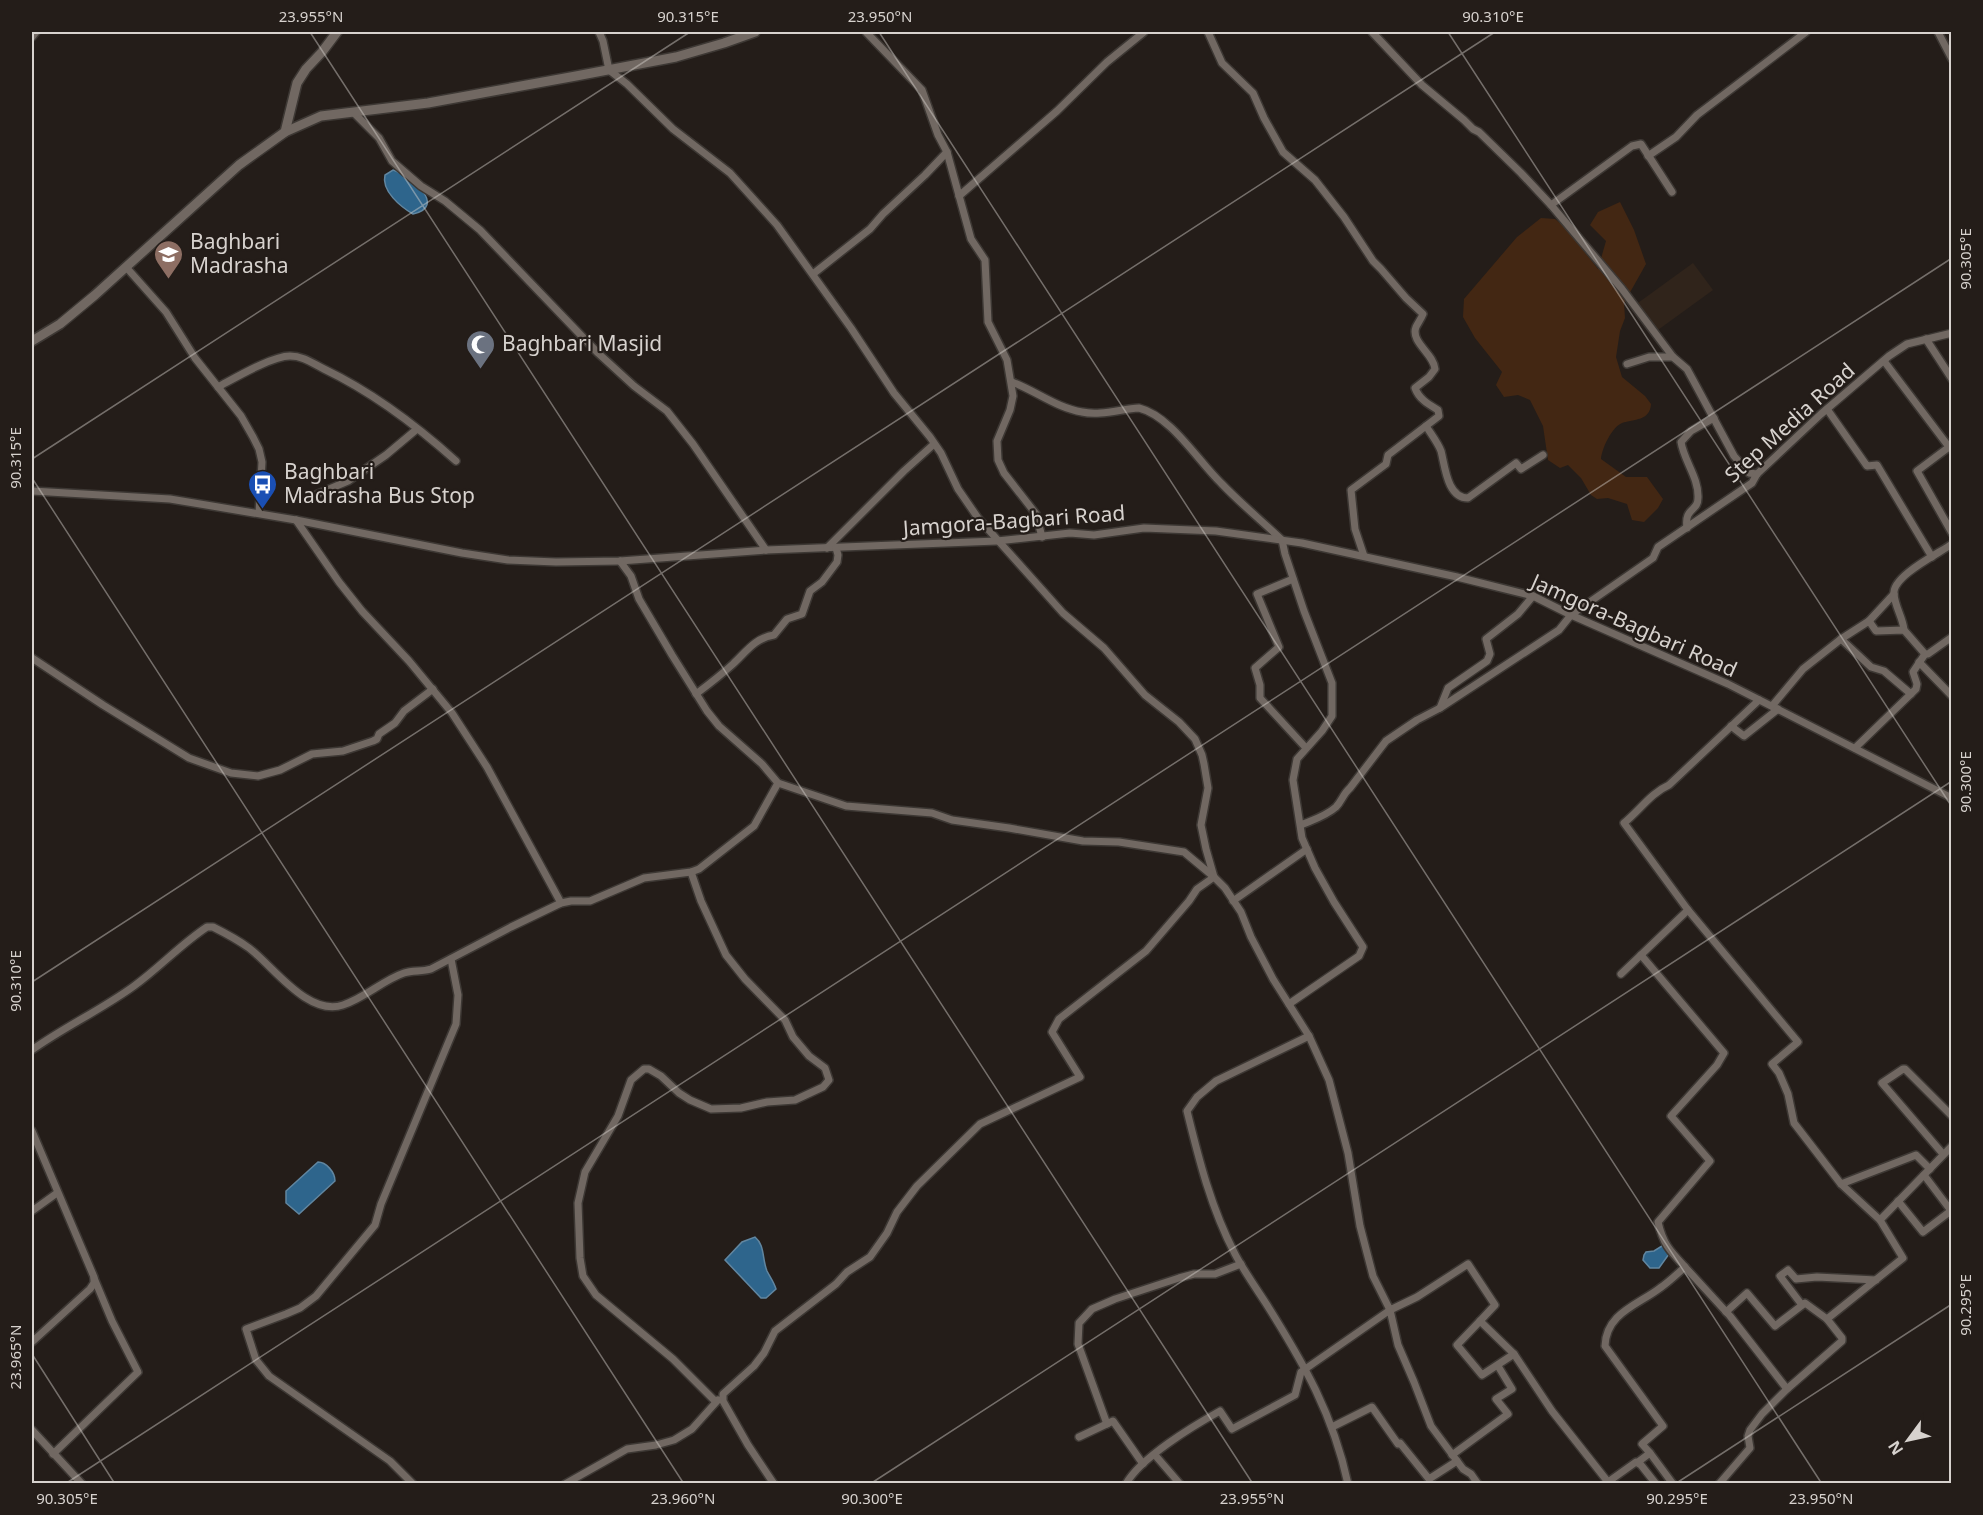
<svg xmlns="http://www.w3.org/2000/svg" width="1983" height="1515" viewBox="0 0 1983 1515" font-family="'Noto Sans',sans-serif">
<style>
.built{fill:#30241b}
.green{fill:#432713}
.water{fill:#2e658c;stroke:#6186a0;stroke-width:1.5}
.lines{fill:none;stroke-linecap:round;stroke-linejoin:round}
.street-casing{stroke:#3d3834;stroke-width:10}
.secondary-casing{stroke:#3d3834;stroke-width:12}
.street{stroke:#716862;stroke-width:7}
.secondary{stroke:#716862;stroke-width:9}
.ticks{fill:none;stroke:#d7d2ce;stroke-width:1.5;stroke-opacity:0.45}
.labels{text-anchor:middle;stroke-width:4.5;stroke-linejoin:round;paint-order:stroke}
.poi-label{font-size:21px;fill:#d7d2ce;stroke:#241d19;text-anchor:start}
.street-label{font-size:21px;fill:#d7d2ce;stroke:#241d19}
.neatline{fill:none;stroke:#d7d2ce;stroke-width:2}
.ticks-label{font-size:15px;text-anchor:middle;fill:#d7d2ce}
</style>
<rect width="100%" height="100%" fill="#241d19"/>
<path class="built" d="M1693 263 1713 290 1651 335 1631 308Z"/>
<path class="green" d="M1620 202 1634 230 1646 264 1624 303 1625 318 1620 331 1616 357 1622 377 1645 396 1651 404C1650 421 1634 419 1622 423 1612 427 1602 448 1601 459L1626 477H1647L1663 499 1658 508 1644 522 1632 520 1627 504 1608 498 1597 499 1591 495 1581 478 1568 465 1560 468 1548 460 1543 426 1530 400 1518 395 1504 397 1496 385 1502 372 1475 338 1463 317 1464 299 1517 237 1541 218 1555 219 1565 227 1598 269 1606 241 1590 225 1598 212Z"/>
<g class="water">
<path d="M393 170C410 175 448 206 413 214 401 207 381 191 385 175Z"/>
<path d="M318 1162C326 1162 335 1172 335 1181L299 1214 286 1203V1191Z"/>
<path d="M755 1237C765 1245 762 1259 767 1271 770 1277 774 1282 776 1289L766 1298H761L725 1260 742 1242Z"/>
<path d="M1662 1246 1665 1248 1669 1254 1659 1268H1650L1643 1260 1644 1255 1646 1252 1654 1251Z"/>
</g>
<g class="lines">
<defs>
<g id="street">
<path d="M599 32 603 41 609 70 627 84 673 129 730 173 777 225 851 328 894 393 930 437 941 453 958 489 978 518 1063 613 1104 648 1145 695 1179 722 1195 739 1202 755 1204 764 1208 788 1201 825 1206 849 1214 877 1197 889 1189 901 1146 951 1059 1019 1052 1032 1080 1077 980 1124 917 1186 897 1212 887 1233 870 1257 847 1272 836 1284 775 1331 764 1353 754 1366 723 1394V1401L748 1445 774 1484"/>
<path d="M866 32 922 90 938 135 947 152 971 239 985 260 988 322 1007 360 1013 396 1010 410 997 441 998 460 1004 473 1036 514 1042 537"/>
<path d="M1208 32 1222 63 1253 93 1264 118 1283 152 1315 180 1344 217 1373 261 1381 269 1406 298 1423 314C1421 319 1418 323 1416 327 1410 342 1434 354 1435 369L1429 377 1415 388C1419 399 1428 404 1438 410L1439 416 1388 455 1386 464 1351 490 1355 529 1364 556"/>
<path d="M1372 32 1422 85 1464 120 1473 129 1479 132 1521 173 1551 205 1622 289 1673 357"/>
<path d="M1938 32 1952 59"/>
<path d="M32 37 36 32"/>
<path d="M353 112 379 138 392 161 421 186 445 201 480 230 598 353 634 386 667 411 693 444 766 550"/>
<path d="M1648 156 1676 137 1697 115 1806 32"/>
<path d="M959 196 1057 111 1107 62 1144 32"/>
<path d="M1551 205 1632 146 1641 144 1672 192"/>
<path d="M126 267 166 312 195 358 241 416 253 437 259 449 262 462 259 513"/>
<path d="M813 274 870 229 883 214 925 175 947 152"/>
<path d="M1926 339 1952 379"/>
<path d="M1884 361 1949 447 1917 471 1952 533"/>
<path d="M1627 364 1649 357H1673L1687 369 1693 380 1734 456 1749 473 1757 474"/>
<path d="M1012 382C1036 391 1057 408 1082 412 1100 416 1121 409 1139 408 1171 416 1198 461 1221 483 1240 503 1262 521 1282 540L1285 554 1304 611 1332 683V716L1322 731 1297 759 1293 780 1302 838 1315 868 1334 902 1363 947 1359 956 1289 1004"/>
<path d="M218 387C235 378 272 356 290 356 303 356 312 363 324 369 372 392 416 425 456 461"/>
<path d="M1827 409 1867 466 1877 465 1932 557"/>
<path d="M1426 426C1431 434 1438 443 1441 451 1445 466 1447 498 1468 498L1516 463 1521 469 1543 455"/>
<path d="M32 491 170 499 296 520 462 553 508 560 556 562 620 561 766 550 997 541 1070 533 1094 535 1144 528 1216 531 1302 543 1457 577 1533 596 1571 615 1728 684 1952 798"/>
<path d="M313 496 348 481 386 455 417 429"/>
<path d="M296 520 339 582 362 611 409 661 452 713 487 767 561 903"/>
<path d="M1687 528C1684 507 1698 512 1698 498 1699 478 1684 461 1681 442L1691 431 1714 418"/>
<path d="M827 548 904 471 934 444"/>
<path d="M620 561 631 576 639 599 672 655 707 711 719 726 762 764 778 783 846 806 932 813 952 820 1009 828 1083 841 1119 842 1184 852 1214 877 1225 888 1241 912 1251 937 1273 979 1309 1036 1329 1080 1348 1153 1360 1226 1373 1276 1390 1310 1417 1297 1468 1264 1495 1305 1480 1321 1514 1354 1552 1411 1608 1482 1636 1462 1641 1465 1656 1484"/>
<path d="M1293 579 1257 594 1279 647 1255 668 1260 685V698L1306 748"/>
<path d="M1869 621 1894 594"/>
<path d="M1904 630C1903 618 1895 607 1894 594 1892 576 1938 554 1952 544"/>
<path d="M1841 639 1871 667 1884 671 1911 694"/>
<path d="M32 658 103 705 189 758 231 773 258 776 280 770 312 754 343 751 373 741 377 739 379 734 395 723 404 711 433 689"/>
<path d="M1919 662 1952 696"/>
<path d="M696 694C708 685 721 675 733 664 746 652 755 638 774 635L787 619 802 614 810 591 822 582 837 562 838 555 836 548"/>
<path d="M1772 706 1803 669 1841 639 1869 621 1876 631 1904 630 1925 654H1928L1952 637"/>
<path d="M1440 708 1559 630 1571 615 1653 558 1658 547 1752 483 1757 474 1821 414 1889 356 1907 344 1952 333"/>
<path d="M1731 726 1744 736 1778 709"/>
<path d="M1855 748 1916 689 1917 684 1913 672 1925 654"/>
<path d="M1301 825C1313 820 1326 816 1336 807 1342 801 1343 794 1350 788L1386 741 1417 720 1440 708 1448 688 1487 661 1490 654 1486 639 1518 614 1533 596"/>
<path d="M691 872 701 901 726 955 745 979 785 1020 793 1037 809 1056 825 1068 829 1080 823 1087 795 1100 767 1102 741 1108 711 1109 690 1100 679 1093 661 1076 649 1069H644L631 1080 618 1116 585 1172 578 1203 580 1258 583 1276 596 1295 673 1359 715 1401"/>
<path d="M1233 901 1307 849"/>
<path d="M1688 910 1798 1042 1772 1064 1779 1073 1788 1094 1794 1123 1841 1184 1880 1220"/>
<path d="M1641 955 1724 1053 1717 1065 1671 1116 1710 1161 1658 1222C1663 1244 1670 1251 1685 1267"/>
<path d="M1621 974 1688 910 1624 823C1640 810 1651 793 1669 785L1759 700"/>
<path d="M1309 1036 1216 1081 1197 1097 1187 1111C1199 1160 1211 1208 1235 1254 1244 1271 1256 1288 1267 1305 1304 1364 1333 1414 1348 1484"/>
<path d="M32 1050C64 1027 101 1010 134 986 159 968 181 944 207 927H213C225 933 238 940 249 948 273 966 308 1017 343 1005 365 998 383 980 404 973 413 970 422 972 431 969L511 927 561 903 571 901H590L644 878 691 872 699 869 754 826 778 783"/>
<path d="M32 1131 94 1277V1283L90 1289 32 1342"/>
<path d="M1943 1154 1882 1083 1903 1069H1905L1952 1116"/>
<path d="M1924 1175 1952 1212"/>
<path d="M1841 1184 1916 1155 1930 1169"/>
<path d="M1898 1201 1923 1232 1952 1210"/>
<path d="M32 1211 57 1193"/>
<path d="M1802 1305 1780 1276 1788 1270 1796 1279 1817 1277 1876 1280"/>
<path d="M1726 1312 1747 1293 1775 1326 1805 1303 1827 1319"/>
<path d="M1480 1321 1457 1345 1482 1375 1514 1354"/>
<path d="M1107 1424 1078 1344 1079 1323 1092 1309 1115 1299 1179 1278 1194 1274H1215L1241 1264"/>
<path d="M1332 1427 1372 1407 1398 1444 1400 1443 1429 1479 1457 1461"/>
<path d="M32 1430 82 1484"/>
<path d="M1079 1437 1113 1421 1143 1464"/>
<path d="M1650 1453 1673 1484"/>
<path d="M53 1454 138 1372 112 1321 94 1278"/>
<path d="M1155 1455 1180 1484"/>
<path d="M1452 1455 1508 1414 1496 1399 1512 1389 1498 1366"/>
<path d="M1638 1462 1650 1453 1642 1444 1663 1426 1605 1346C1606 1313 1638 1305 1660 1288 1669 1282 1677 1274 1685 1267L1730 1316 1787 1389"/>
<path d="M413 1484 390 1461 269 1376 256 1360 246 1329 286 1314 300 1308 316 1296 375 1225 381 1204 456 1024 458 995 451 959"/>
<path d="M565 1484 627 1449 656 1445 674 1440 692 1429 718 1400"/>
<path d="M1126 1484C1140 1458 1193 1426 1220 1411L1232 1429 1295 1395 1301 1372 1390 1310 1398 1345 1414 1382 1431 1426 1463 1469 1471 1474 1478 1484"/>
<path d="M1719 1484 1750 1448 1748 1436 1750 1430 1762 1414 1787 1389 1842 1341V1338L1827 1319 1903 1258 1880 1220 1952 1146"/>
</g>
<g id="secondary">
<path d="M285 132 297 83 306 69 322 52 337 32"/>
<path d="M32 341 60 324 95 295 239 165 285 132 321 116 428 103 576 76 676 57 724 43 755 32"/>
</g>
</defs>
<use href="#street" class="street-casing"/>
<use href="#secondary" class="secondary-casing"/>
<use href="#street" class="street"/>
<use href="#secondary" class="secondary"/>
</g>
<path class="ticks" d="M310 32 1253 1484M879 32 1822 1484M1448 32 1952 807M32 459 690 32M32 478 684 1484M32 982 1495 32M32 1354 115 1484M65 1484 1952 258M870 1484 1952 781M1675 1484 1952 1304"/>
<defs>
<symbol id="university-pin" viewBox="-11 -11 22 30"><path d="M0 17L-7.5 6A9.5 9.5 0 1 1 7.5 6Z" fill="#8d6e63" stroke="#241d19"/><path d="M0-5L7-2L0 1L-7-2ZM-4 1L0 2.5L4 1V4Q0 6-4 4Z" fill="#fff"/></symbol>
<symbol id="mosque-pin" viewBox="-11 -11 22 30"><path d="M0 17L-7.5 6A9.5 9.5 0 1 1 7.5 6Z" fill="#6b7280" stroke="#241d19"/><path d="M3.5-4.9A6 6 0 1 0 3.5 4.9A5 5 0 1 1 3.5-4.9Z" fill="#fff"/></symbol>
<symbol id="bus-pin" viewBox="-11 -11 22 30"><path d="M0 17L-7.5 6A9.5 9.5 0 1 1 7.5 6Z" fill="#1a4fb4" stroke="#241d19"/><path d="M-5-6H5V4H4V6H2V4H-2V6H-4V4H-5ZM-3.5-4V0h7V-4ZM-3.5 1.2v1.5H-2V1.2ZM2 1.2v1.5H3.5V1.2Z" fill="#fff"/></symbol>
</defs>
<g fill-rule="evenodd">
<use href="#university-pin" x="152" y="238" width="33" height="45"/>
<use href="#mosque-pin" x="464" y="328" width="33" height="45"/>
<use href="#bus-pin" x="246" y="468" width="33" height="45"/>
</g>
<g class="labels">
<g class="poi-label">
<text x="190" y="249">Baghbari<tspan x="190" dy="24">Madrasha</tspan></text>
<text x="502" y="351">Baghbari Masjid</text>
<text x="284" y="479">Baghbari<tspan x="284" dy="24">Madrasha Bus Stop</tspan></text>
</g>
<g class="street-label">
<text transform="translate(1790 423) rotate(-42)" y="7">Step Media Road</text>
<text transform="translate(1014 521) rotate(-4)" y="7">Jamgora-Bagbari Road</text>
<text transform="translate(1634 626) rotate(24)" y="7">Jamgora-Bagbari Road</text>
</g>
</g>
<rect width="1983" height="1515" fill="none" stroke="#241d19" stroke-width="66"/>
<g transform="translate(1908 1440) rotate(237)" stroke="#241d19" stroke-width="4.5" paint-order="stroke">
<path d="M0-4.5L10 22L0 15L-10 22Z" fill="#d7d2ce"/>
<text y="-9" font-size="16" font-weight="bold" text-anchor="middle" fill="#d7d2ce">N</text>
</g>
<rect x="33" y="33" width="1917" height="1449" class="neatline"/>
<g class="ticks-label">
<text x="311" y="22">23.955°N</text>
<text x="688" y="22">90.315°E</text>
<text x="880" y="22">23.950°N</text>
<text x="1493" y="22">90.310°E</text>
<text transform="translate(1966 259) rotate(-90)" y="5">90.305°E</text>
<text transform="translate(16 458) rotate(-90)" y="5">90.315°E</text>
<text transform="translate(1966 782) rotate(-90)" y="5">90.300°E</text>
<text transform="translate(16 981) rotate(-90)" y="5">90.310°E</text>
<text transform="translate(1966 1305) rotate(-90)" y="5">90.295°E</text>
<text transform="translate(16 1357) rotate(-90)" y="5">23.965°N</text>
<text x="67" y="1504">90.305°E</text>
<text x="683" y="1504">23.960°N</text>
<text x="872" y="1504">90.300°E</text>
<text x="1252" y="1504">23.955°N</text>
<text x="1677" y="1504">90.295°E</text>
<text x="1821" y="1504">23.950°N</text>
</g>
</svg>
